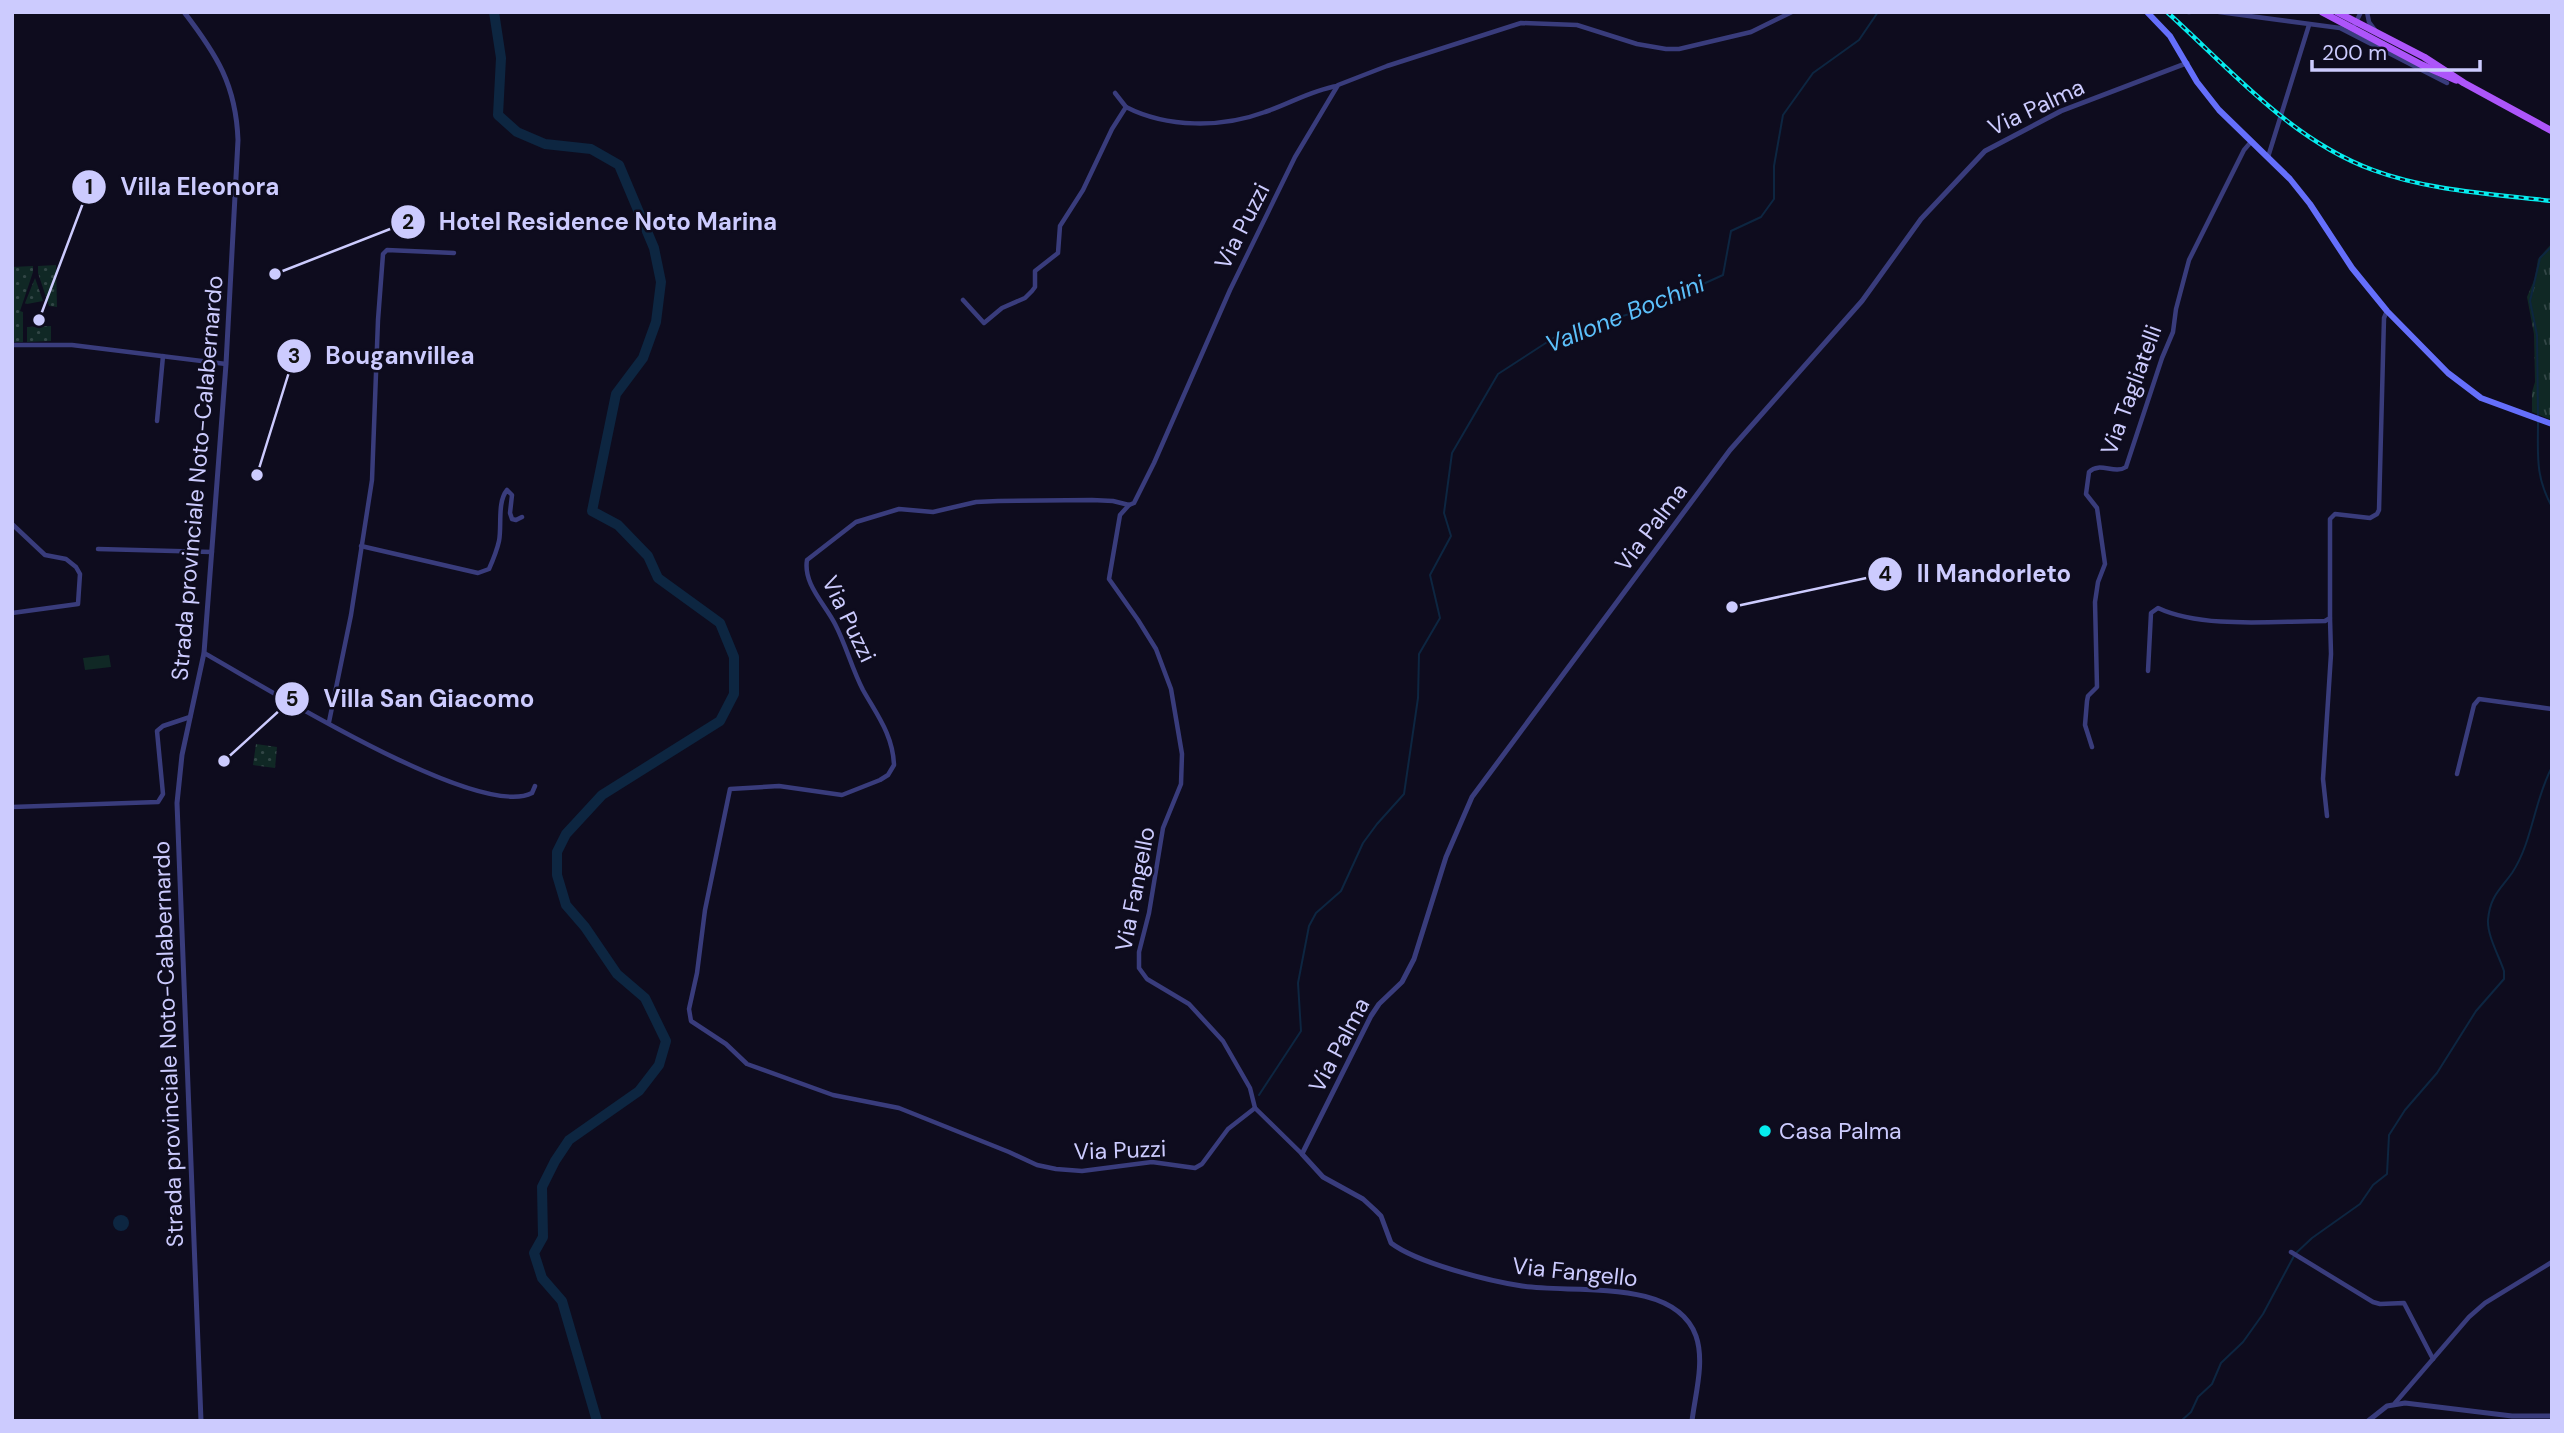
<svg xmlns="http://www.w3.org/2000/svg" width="2564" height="1433" viewBox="0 0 2564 1433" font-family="'DM Sans',sans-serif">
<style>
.grass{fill:url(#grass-tufts)}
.park{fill:url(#park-dots)}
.pitch{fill:#102825}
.water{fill:#0d2641}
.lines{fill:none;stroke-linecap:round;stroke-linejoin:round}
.stream{stroke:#0d2641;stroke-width:2}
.river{stroke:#0d2641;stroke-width:10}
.minor{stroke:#393c7c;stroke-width:4.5}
.tertiary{stroke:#393c7c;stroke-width:5}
.secondary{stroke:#656ffb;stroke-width:6}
.primary{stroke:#ad55fa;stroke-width:7}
.rail-casing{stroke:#06ecee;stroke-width:4.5}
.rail{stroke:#0e0c1e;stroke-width:2;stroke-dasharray:5;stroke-linecap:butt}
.poi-dot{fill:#06ecee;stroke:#0e0c1e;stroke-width:2.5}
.labels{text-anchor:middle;stroke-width:5;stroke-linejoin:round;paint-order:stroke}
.street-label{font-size:23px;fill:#cccbfe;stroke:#0e0c1e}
.poi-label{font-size:23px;fill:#cccbfe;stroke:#0e0c1e;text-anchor:start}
.water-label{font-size:24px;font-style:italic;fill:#5cc0fb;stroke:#0e0c1e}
.leader{fill:none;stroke:#cccbfe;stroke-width:2.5}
.callout-dot{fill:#cccbfe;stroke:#0e0c1e;stroke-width:2.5}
.mark-label{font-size:21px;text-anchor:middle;font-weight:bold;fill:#111}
.callout-label{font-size:24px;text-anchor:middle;font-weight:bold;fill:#cccbfe;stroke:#0e0c1e;stroke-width:5;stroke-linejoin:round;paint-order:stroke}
</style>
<defs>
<pattern id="grass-tufts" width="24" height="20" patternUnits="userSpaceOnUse" patternTransform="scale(1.75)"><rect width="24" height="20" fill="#102825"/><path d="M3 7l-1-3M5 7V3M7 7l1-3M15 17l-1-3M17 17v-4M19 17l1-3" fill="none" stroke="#324646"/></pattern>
<pattern id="park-dots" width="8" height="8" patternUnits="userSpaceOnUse" patternTransform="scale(1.75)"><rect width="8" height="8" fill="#102825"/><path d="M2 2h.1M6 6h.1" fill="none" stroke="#324646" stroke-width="1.8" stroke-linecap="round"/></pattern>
</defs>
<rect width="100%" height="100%" fill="#0e0c1e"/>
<path class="grass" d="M2552 243V420L2532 412V392L2535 382 2534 334 2527 297 2535 278 2538 259Z"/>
<g class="park">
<path d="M56 265 57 307 49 306 38 273V266Z"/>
<path d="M33 266V272L20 311 23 312V342H12V267Z"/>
<path d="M35 278 43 301 27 304 25 303Z"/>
<path d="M51 326V341L27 342V327Z"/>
<path d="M256 744 277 747 275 768 253 765Z"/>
</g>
<path class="pitch" d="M109 655 111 667 85 670 83 658Z"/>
<circle class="water" cx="121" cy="1223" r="8"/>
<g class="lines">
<g class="stream">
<path d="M2538 416 2537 335 2530 301 2540 258 2552 246"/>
<path d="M2538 422C2538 455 2535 476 2552 507"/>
<path d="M1259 1095 1301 1031 1298 983 1309 926 1316 913 1341 891 1363 843 1377 824 1404 794 1418 698 1419 654 1440 618 1430 575 1451 536 1444 513 1452 453 1498 374 1555 337 1652 307 1723 275 1731 231 1761 217 1774 199V166L1783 115 1813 73 1859 40 1878 12"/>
<path d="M2181 1421 2191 1412 2198 1397 2212 1384 2221 1363 2243 1342 2263 1314 2295 1254 2312 1238 2360 1204 2373 1185 2387 1174 2389 1135 2405 1110 2437 1073 2476 1011 2504 979V971C2499 956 2487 935 2488 920 2490 896 2500 890 2512 873 2533 841 2534 800 2552 767"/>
</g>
<path class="river" d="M494 12 501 58 498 115 517 132 545 144 591 149 619 165 654 248 661 282 656 322 643 358 616 394 592 511 618 525 648 556 658 578 720 623 734 657V694L720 721 602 795 566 834 557 852V875L566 905 585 927 617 974 645 998 666 1041 659 1065 639 1091 569 1140 555 1161 542 1187 543 1237 534 1253 542 1278 562 1301 597 1421"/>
<g class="minor">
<path d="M2188 12H2190"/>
<path d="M2219 12 2340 28 2447 83"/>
<path d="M2367 12 2369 22 2375 30"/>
<path d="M2355 24 2361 12"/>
<path d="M1115 93 1126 107"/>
<path d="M2268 157 2309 25"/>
<path d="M963 300 984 323 1002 308 1025 298 1032 291 1035 287V271L1058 253 1060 226 1083 190 1112 129 1126 107C1167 128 1222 128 1265 112 1289 104 1312 90 1337 86"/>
<path d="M12 345H72L226 364"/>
<path d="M157 421 163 356"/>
<path d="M1129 505 1120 515 1109 579 1138 620 1156 649 1171 689 1182 754 1181 784 1163 828 1149 913 1139 952V968L1147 979 1189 1004 1223 1041 1250 1088 1255 1108 1302 1154"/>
<path d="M12 524 45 555 66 559 76 567 80 574 78 604 12 613"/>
<path d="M361 546 478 573 489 569C493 560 497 550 499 541 502 526 497 502 507 490L512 495 510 513 512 519 516 520 522 517"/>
<path d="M98 549 212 552"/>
<path d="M204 653C260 684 478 821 532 793L535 786"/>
<path d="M2148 671 2151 613 2158 608C2203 629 2274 621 2325 621L2330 618V519L2335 514 2370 518 2377 514 2379 510 2384 318 2387 311"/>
<path d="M329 722 351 615 372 480 378 320 383 254 387 250 454 253"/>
<path d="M2092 747 2085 725 2087 701 2088 696 2097 687 2095 602 2098 582 2105 564 2097 508 2086 494 2089 472C2100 461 2114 475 2126 467L2162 358 2173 332 2176 309 2189 260 2244 150 2250 143"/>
<path d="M2457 774 2474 705 2479 699 2552 709"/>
<path d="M12 807 158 802 163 794 157 731 163 726 190 717"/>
<path d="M2327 816 2323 779 2331 654 2330 618"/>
<path d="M1255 1108 1228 1129 1202 1164 1195 1168 1152 1162 1082 1171 1056 1169 1037 1165 1009 1152 899 1108 833 1095 747 1064 726 1044 691 1021 689 1009 697 973 705 910 730 789 779 786 842 795 880 780 888 775 894 765C893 735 877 715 863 690 852 669 846 645 835 624 825 604 803 584 807 560L856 522 899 509 933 512 976 502 998 501 1092 500 1113 501 1129 505 1134 503 1154 463 1230 290 1295 157 1338 85 1387 66 1521 23 1577 25 1637 44 1666 49H1679L1751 32 1792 12"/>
<path d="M2291 1252 2373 1302 2380 1304 2404 1303 2433 1359"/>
<path d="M2395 1403 2469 1317 2485 1303 2552 1262"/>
</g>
<g class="tertiary">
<path d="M184 12C217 55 236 85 238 140L226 364 204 653 182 755 177 803 201 1421"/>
<path d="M1692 1421C1695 1395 1705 1362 1696 1336 1675 1277 1572 1294 1522 1286 1489 1281 1417 1263 1391 1243L1381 1216 1375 1210 1363 1199 1323 1177 1302 1154 1371 1016 1379 1004 1402 982 1414 959 1446 857 1472 797 1730 450 1862 301 1921 219 1985 151 2061 111 2187 63"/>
<path d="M2368 1421 2387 1406 2405 1403 2512 1416H2552"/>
</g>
<path class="secondary" d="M2147 12 2170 36 2197 82 2219 110 2290 179 2310 204 2352 268 2387 311 2448 373 2481 398 2552 424"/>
<g class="primary">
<path d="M2322 12 2422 65 2456 80"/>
<path d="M2337 12 2424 57 2464 83 2552 131"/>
</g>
<defs>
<path id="rail" d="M2167 12C2231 70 2291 140 2373 170 2429 191 2493 194 2552 201"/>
</defs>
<use href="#rail" class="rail-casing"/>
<use href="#rail" class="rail"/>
</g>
<circle class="poi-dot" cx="1765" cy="1131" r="7"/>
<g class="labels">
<g class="street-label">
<text transform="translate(2036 107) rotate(-25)" y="8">Via Palma</text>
<text transform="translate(1242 226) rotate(-63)" y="8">Via Puzzi</text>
<text transform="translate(2131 390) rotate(-70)" y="8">Via Tagliatelli</text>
<text transform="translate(197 478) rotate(-85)" y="8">Strada provinciale Noto-Calabernardo</text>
<text transform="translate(1651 527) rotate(-53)" y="8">Via Palma</text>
<text transform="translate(849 619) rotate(64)" y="8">Via Puzzi</text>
<text transform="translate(1135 889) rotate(-79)" y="8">Via Fangello</text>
<text transform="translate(168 1044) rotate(-92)" y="8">Strada provinciale Noto-Calabernardo</text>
<text transform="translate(1339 1045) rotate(-62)" y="8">Via Palma</text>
<text transform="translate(1120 1150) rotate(-2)" y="8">Via Puzzi</text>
<text transform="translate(1575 1272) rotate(6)" y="8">Via Fangello</text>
</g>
<g class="poi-label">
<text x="1779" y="1139">Casa Palma</text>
</g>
<g class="water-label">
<text transform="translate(1625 314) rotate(-22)" y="8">Vallone Bochini</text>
</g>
</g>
<path class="leader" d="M39 320L89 187M275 274L408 222M257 475L294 356M1732 607L1885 574M224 761L292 699"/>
<g class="callout-dot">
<circle cx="39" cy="320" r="7"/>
<circle cx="275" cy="274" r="7"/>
<circle cx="257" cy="475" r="7"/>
<circle cx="1732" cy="607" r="7"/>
<circle cx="224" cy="761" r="7"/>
<circle cx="89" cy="187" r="18"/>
<circle cx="408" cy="222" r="18"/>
<circle cx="294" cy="356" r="18"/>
<circle cx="1885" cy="574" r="18"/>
<circle cx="292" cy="699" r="18"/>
</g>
<g class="mark-label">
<text x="89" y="194">1</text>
<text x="408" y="229">2</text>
<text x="294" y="363">3</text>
<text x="1885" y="581">4</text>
<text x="292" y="706">5</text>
</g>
<g class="callout-label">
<text x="200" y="195">Villa Eleonora</text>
<text x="608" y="230">Hotel Residence Noto Marina</text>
<text x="400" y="364">Bouganvillea</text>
<text x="1994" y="582">Il Mandorleto</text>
<text x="429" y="707">Villa San Giacomo</text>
</g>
<rect width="2564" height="1433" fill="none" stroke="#cccbfe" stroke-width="28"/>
<path d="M2312 60v10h168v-10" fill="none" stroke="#cccbfe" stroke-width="3.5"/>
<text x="2322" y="60" font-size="21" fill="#cccbfe" stroke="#0e0c1e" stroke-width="5" paint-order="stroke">200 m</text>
</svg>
